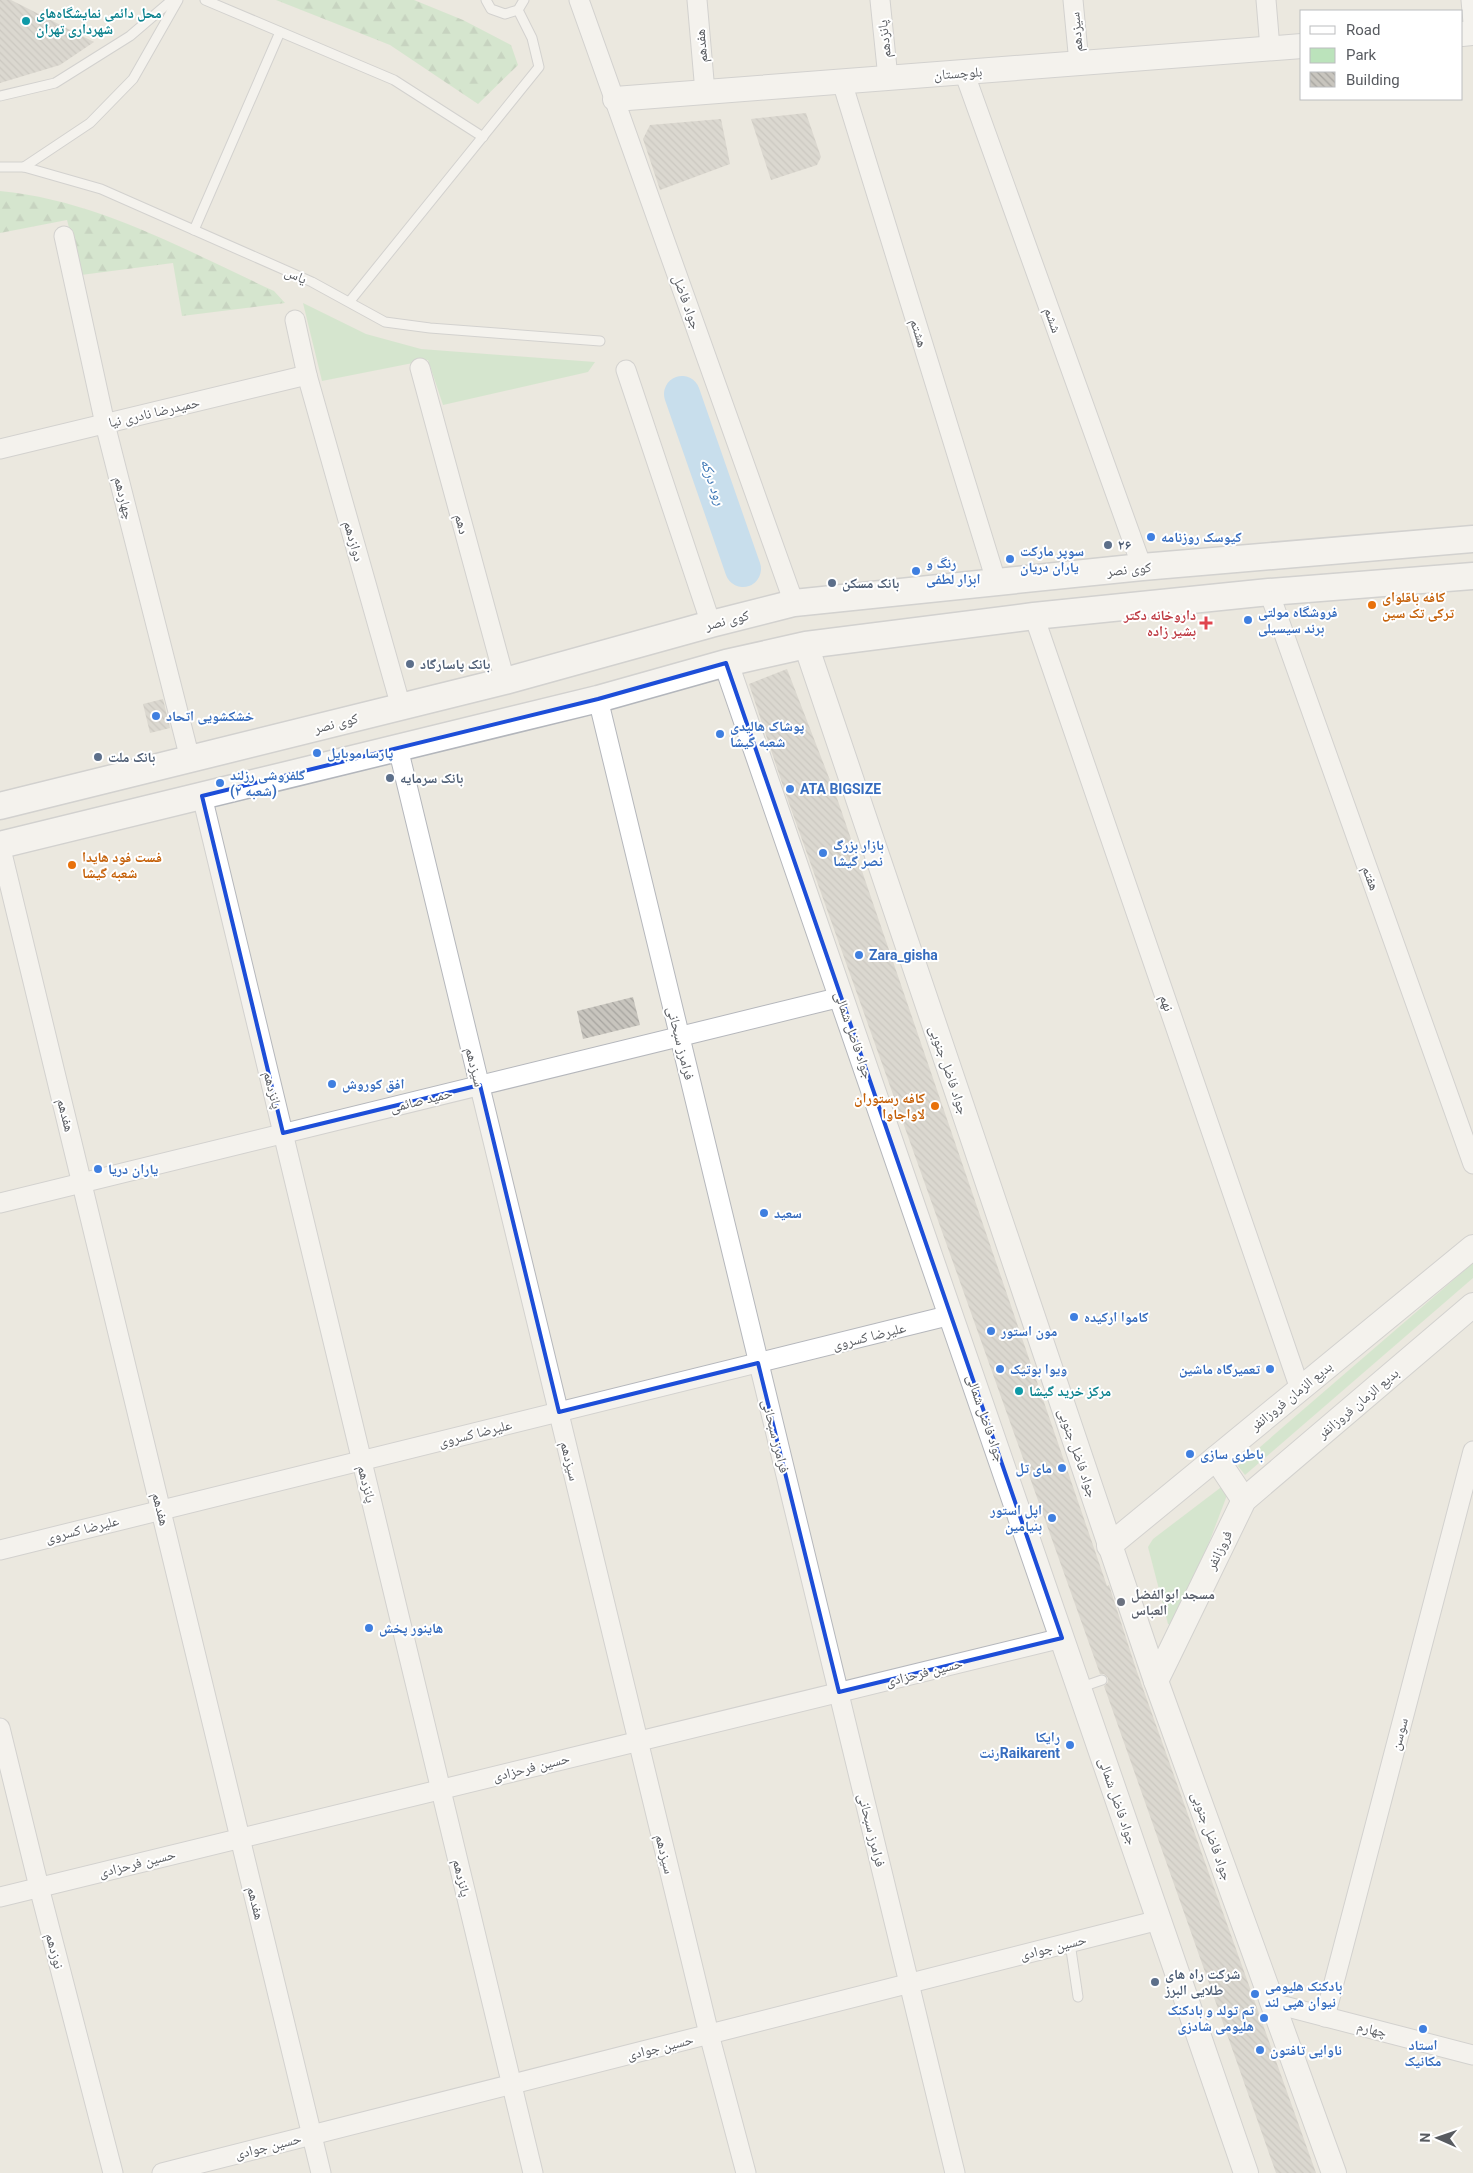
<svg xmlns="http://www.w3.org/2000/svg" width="1473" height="2173" viewBox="0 0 1473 2173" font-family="Roboto,'Noto Naskh Arabic',sans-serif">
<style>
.green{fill:#bbe3bb}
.forest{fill:url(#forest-firs)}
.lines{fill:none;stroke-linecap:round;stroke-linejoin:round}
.river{stroke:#9dd2fd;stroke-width:36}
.building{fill:url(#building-back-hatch)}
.service-casing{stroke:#b5b7bc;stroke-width:11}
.minor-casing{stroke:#b5b7bc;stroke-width:21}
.tertiary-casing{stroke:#b5b7bc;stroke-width:26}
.secondary-casing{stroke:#b3b6bc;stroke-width:29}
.service{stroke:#fff;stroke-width:9}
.minor{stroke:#fff;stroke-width:19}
.tertiary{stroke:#fff;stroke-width:24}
.secondary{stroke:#fff;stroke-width:26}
.marked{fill:none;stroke:#1d4ed8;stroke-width:4;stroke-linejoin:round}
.culture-dot{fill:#0f9aa8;stroke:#fff;stroke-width:2}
.shop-dot{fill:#3f7fe0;stroke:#fff;stroke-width:2}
.service-dot{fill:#5c6f8a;stroke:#fff;stroke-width:2}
.food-dot{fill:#e8710a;stroke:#fff;stroke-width:2}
.health-dot{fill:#e0444e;stroke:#fff;stroke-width:2}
.worship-dot{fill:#6b7280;stroke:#fff;stroke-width:2}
.labels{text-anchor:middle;stroke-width:4;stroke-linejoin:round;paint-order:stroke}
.culture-label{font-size:14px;font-weight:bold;fill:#0d838f;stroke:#fff;text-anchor:start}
.street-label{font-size:14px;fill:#585b60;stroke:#fff}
.shop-label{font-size:14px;font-weight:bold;fill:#366cbe;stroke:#fff;text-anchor:start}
.service-label{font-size:14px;font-weight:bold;fill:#4e5e75;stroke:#fff;text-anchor:start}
.food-label{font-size:14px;font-weight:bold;fill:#c56008;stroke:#fff;text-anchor:start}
.health-label{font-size:14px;font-weight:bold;fill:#be3a42;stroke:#fff;text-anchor:end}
.worship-label{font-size:14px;font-weight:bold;fill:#5b616d;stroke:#fff;text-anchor:start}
.water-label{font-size:15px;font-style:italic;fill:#3f78b6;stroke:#fff}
</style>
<defs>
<pattern id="forest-firs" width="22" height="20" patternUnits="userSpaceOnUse" patternTransform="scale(1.25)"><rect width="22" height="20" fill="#bbe3bb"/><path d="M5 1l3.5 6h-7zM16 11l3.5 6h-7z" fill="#9bbb9b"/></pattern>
<pattern id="building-back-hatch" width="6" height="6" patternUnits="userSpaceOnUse" patternTransform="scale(1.25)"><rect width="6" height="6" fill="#c8c5be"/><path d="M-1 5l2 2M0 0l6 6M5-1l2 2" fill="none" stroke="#a5a39e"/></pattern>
</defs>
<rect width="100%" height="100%" fill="#ebe8df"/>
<g class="green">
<path d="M303 303 366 334 421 349 595 362 588 372 443 405 428 360 322 381Z"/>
<path d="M1473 1263V1278L1245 1475 1238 1466Z"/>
<path d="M1224 1485 1229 1490 1177 1627 1168 1624 1148 1547 1153 1539Z"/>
</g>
<g class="forest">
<path d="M276 0H414L463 20 511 45 518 65 478 104 390 45Z"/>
<path d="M0 191C97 200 187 251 274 291L285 303 182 316 173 263 81 275 67 220 0 233Z"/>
</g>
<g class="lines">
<path class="river" d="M682 394 743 569"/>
</g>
<g class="building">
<path d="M0 0H11L94 42 60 65 0 83Z"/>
<path d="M806 113 821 157 817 165 771 180 751 119Z"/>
<path d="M721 119 730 164 660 190 643 139 650 125Z"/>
<path d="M787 669 838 801 1107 1586 1109 1585 1136 1669 1316 2173H1276L1104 1686 1108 1682V1678L1104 1674H1100L785 792 749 684Z"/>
<path d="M163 699 170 728 150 733 143 704Z"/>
<path d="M633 997 640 1025 583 1039 577 1011Z"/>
</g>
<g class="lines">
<defs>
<g id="service">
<path d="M205 0 394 80 483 137"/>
<path d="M486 0 491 9 505 14 518 10 524 0"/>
<path d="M0 96 55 83 130 36 172 0"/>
<path d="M0 167H24L101 189 312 282 385 322 430 328 600 341"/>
<path d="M24 167 90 123 133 79 178 0"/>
<path d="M194 230 280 32"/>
<path d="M350 301 539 67 532 38 518 10"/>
<path d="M1079 1688 1102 1680"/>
<path d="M1070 1943 1078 1997"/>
</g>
<g id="minor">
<path d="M579 0 794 603"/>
<path d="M697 0 705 92"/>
<path d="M880 0 888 78"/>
<path d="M1073 0 1079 63"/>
<path d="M1266 0 1270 48"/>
<path d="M1471 0 1473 23"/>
<path d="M964 72 1142 567"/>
<path d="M842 82 997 584"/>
<path d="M64 236 105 424 190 759"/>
<path d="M295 320 307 375 401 707"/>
<path d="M420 368 505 681"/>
<path d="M626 370 711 624"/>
<path d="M0 449 307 375"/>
<path d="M1269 592 1473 1164"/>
<path d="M1034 616 1300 1389"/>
<path d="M598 699 955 2173"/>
<path d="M398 748 709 2034 746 2173"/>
<path d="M202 796 533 2173"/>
<path d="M0 845 321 2173"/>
<path d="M0 1203 841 997"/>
<path d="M0 1550 951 1315"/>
<path d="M0 1728 39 1887 113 2173"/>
<path d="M0 1897 1062 1638"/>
<path d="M1272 2003 1473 2055"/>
<path d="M1325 2017 1473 1451"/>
<path d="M162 2173 1159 1920"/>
</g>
<g id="tertiary">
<path d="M1462 34 1473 33"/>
<path d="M615 99 1302 46"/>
<path d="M806 645 1156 1681 1334 2173"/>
<path d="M726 663 1246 2173"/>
<path d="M1216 1458 1244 1500"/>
<path d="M1109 1546 1473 1247"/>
<path d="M1156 1681 1244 1500 1473 1305"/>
</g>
<g id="secondary">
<path d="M0 806 505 681 711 624 794 603 1142 567 1473 539"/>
<path d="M0 845 598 699 726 663 806 645 1034 616 1269 592 1473 576"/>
</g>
</defs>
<use href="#service" class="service-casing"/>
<use href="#minor" class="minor-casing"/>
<use href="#tertiary" class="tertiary-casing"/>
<use href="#secondary" class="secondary-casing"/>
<use href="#service" class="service"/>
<use href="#minor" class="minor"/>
<use href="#tertiary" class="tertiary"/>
<use href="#secondary" class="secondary"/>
</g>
<path d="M0 0H1473V2173H0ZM726 663 1062 1638 839 1692 758 1363 559 1412 480 1085 283 1133 202 796 598 699Z" fill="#ebe8df" fill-opacity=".55" fill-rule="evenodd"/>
<path class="marked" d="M726 663 1062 1638 839 1692 758 1363 559 1412 480 1085 283 1133 202 796 598 699Z"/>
<g class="culture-dot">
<circle cx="26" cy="21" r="5"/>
<circle cx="1019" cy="1391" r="5"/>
</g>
<g class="shop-dot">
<circle cx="1151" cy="537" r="5"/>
<circle cx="1010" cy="559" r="5"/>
<circle cx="916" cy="571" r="5"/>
<circle cx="1248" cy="620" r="5"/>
<circle cx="156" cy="716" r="5"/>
<circle cx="720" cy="734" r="5"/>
<circle cx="317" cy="753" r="5"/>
<circle cx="220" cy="783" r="5"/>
<circle cx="790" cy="789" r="5"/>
<circle cx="823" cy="853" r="5"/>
<circle cx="859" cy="955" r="5"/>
<circle cx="332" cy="1084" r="5"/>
<circle cx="98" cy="1169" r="5"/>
<circle cx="764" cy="1213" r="5"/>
<circle cx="1074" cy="1317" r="5"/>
<circle cx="991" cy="1331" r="5"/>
<circle cx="1000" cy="1369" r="5"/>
<circle cx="1270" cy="1369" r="5"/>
<circle cx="1190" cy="1454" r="5"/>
<circle cx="1062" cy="1468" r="5"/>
<circle cx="1052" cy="1518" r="5"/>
<circle cx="369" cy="1628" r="5"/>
<circle cx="1070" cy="1745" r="5"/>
<circle cx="1255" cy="1994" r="5"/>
<circle cx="1264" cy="2018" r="5"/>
<circle cx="1423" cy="2029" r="5"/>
<circle cx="1260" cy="2050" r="5"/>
</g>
<g class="service-dot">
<circle cx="1108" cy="545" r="5"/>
<circle cx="832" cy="583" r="5"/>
<circle cx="410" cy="664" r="5"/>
<circle cx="98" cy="757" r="5"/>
<circle cx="390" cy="778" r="5"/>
<circle cx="1155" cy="1982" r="5"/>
</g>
<g class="food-dot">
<circle cx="1372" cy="605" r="5"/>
<circle cx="72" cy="865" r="5"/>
<circle cx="935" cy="1106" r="5"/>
</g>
<path class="health-dot" d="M1203.5 615.5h5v5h5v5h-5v5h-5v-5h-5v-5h5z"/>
<circle class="worship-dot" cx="1121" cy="1602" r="5"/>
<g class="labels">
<g class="culture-label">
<text x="36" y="18">محل دائمی نمایشگاه‌های<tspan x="36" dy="16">شهرداری تهران</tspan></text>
<text x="1029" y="1396">مرکز خرید گیشا</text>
</g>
<g class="street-label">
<text transform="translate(1076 32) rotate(-95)" y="5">سیزدهم</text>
<text transform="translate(884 39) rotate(-96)" y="5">پانزدهم</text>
<text transform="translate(701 46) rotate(-95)" y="5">هفدهم</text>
<text transform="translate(958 73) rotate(-4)" y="5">بلوچستان</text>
<text transform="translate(296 275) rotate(24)" y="5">یاس</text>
<text transform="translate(687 302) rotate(70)" y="5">جواد فاضل</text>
<text transform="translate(1053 320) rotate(70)" y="5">ششم</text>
<text transform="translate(919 333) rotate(73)" y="5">هشتم</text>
<text transform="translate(154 412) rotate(-13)" y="5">حمیدرضا نادری نیا</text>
<text transform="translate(124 498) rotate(76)" y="5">چهاردهم</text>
<text transform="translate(462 524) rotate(75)" y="5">دهم</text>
<text transform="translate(354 541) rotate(74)" y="5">دوازدهم</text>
<text transform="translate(1129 569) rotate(-6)" y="5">کوی نصر</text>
<text transform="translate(727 620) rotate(-14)" y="5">کوی نصر</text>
<text transform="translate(336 723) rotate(-14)" y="5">کوی نصر</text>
<text transform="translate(1371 878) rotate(70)" y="5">هفتم</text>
<text transform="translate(1167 1003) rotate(71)" y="5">نهم</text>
<text transform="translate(854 1035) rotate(71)" y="5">جواد فاضل شمالی</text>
<text transform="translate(681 1043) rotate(76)" y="5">فرامرز سبحانی</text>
<text transform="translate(475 1067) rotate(76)" y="5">سیزدهم</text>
<text transform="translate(949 1070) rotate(71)" y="5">جواد فاضل جنوبی</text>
<text transform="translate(273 1090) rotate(76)" y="5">پانزدهم</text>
<text transform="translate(421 1100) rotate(-14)" y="5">حمید صائمی</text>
<text transform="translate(66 1115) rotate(76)" y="5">هفدهم</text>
<text transform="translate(869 1336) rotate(-14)" y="5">علیرضا کسروی</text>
<text transform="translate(1291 1396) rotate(-39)" y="5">بدیع‌ الزمان فروزانفر</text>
<text transform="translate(1358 1403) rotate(-40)" y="5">بدیع الزمان فروزانفر</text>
<text transform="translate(986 1418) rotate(71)" y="5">جواد فاضل شمالی</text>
<text transform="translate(475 1433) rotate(-14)" y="5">علیرضا کسروی</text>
<text transform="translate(776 1436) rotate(76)" y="5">فرامرز سبحانی</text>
<text transform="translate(1078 1453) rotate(71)" y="5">جواد فاضل جنوبی</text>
<text transform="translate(570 1461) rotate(76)" y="5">سیزدهم</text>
<text transform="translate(367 1484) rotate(76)" y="5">پانزدهم</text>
<text transform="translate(161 1509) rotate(76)" y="5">هفدهم</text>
<text transform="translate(82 1529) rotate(-14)" y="5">علیرضا کسروی</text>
<text transform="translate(1219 1550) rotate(-64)" y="5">فروزانفر</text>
<text transform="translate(924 1672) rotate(-14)" y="5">حسین فرحزادی</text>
<text transform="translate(1399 1734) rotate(-75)" y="5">سوسن</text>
<text transform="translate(531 1767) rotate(-14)" y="5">حسین فرحزادی</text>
<text transform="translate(1118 1801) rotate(71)" y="5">جواد فاضل شمالی</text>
<text transform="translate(872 1830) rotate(76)" y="5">فرامرز سبحانی</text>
<text transform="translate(1212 1836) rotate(70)" y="5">جواد فاضل جنوبی</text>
<text transform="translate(665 1854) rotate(76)" y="5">سیزدهم</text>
<text transform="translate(137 1863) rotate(-14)" y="5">حسین فرحزادی</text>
<text transform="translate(462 1878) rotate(77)" y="5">پانزدهم</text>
<text transform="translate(256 1903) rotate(76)" y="5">هفدهم</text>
<text transform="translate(1053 1947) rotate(-14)" y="5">حسین جوادی</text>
<text transform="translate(55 1951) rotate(75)" y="5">نوزدهم</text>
<text transform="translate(1372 2029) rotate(14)" y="5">چهارم</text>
<text transform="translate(660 2047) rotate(-14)" y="5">حسین جوادی</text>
<text transform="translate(268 2146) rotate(-14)" y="5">حسین جوادی</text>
</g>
<g class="shop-label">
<text x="1161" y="542">کیوسک روزنامه</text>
<text x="1020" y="556">سوپر مارکت<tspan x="1020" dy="16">یاران دریان</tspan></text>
<text x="926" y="568">رنگ و<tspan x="926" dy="16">ابزار لطفی</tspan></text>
<text x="1258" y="617">فروشگاه مولتی<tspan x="1258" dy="16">برند سیسیلی</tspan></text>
<text x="166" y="721">خشکشویی اتحاد</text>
<text x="730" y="731">پوشاک هالیدی<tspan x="730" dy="16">شعبه گیشا</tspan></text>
<text x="327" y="758">پارسا موبایل</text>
<text x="230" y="780">گلفروشی رزلند<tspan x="230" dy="16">(شعبه ۲)</tspan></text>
<text x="800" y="794">ATA BIGSIZE</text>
<text x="833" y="850">بازار بزرگ<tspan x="833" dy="16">نصر گیشا</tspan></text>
<text x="869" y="960">Zara_gisha</text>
<text x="342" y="1089">افق کوروش</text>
<text x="108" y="1174">یاران دریا</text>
<text x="774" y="1218">سعید</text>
<text x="1084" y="1322">کاموا ارکیده</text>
<text x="1001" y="1336">مون استور</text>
<text x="1010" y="1374">ویوا بوتیک</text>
<text x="1260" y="1374" text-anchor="end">تعمیرگاه ماشین</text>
<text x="1200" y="1459">باطری سازی</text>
<text x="1052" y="1473" text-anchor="end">مای تل</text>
<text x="1042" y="1515" text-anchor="end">اپل استور<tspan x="1042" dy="16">بنیامین</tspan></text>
<text x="379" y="1633">هاينور پخش</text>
<text x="1060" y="1742" text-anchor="end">رایکا<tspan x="1060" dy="16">رنتRaikarent</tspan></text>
<text x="1265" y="1991">بادکنک هلیومی<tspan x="1265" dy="16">نیوان هپی لند</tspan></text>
<text x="1254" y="2015" text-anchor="end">تم تولد و بادکنک<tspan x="1254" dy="16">هلیومی شادزی</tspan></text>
<text x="1423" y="2050" text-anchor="middle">استاد<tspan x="1423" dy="16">مکانیک</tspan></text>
<text x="1270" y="2055">ناوایی تافتون</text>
</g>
<g class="service-label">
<text x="1118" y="550">۲۶</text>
<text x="842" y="588">بانک مسکن</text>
<text x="420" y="669">بانک پاسارگاد</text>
<text x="108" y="762">بانک ملت</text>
<text x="400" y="783">بانک سرمایه</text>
<text x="1165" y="1979">شرکت راه های<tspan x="1165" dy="16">طلایی البرز</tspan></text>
</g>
<g class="food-label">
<text x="1382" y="602">کافه باقلوای<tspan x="1382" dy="16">ترکی تک سین</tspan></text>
<text x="82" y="862">فست فود هایدا<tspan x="82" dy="16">شعبه گیشا</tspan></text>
<text x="925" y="1103" text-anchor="end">کافه رستوران<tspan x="925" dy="16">لاواجاوا</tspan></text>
</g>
<g class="health-label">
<text x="1196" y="620">داروخانه دکتر<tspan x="1196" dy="16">بشیر زاده</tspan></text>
</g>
<g class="worship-label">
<text x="1131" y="1599">مسجد ابوالفضل<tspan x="1131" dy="16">العباس</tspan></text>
</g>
<g class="water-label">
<text transform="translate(713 482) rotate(71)" y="5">رود درکه</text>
</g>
</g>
<rect x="1300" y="10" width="162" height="90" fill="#ffffff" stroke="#bcbdbf"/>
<rect x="1310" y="26" width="25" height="8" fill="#ffffff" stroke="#bcbdbf"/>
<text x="1346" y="35" font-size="15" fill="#585b60">Road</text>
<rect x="1310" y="48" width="25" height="15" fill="#bbe3bb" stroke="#bcbdbf"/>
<text x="1346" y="60" font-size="15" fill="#585b60">Park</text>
<rect x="1310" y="72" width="25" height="15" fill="url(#building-back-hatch)" stroke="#bcbdbf"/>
<text x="1346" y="85" font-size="15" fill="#585b60">Building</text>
<g transform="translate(1438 2138) rotate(272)" stroke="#ffffff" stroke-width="4" paint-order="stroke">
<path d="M0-4L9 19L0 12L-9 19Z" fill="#585b60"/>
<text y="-8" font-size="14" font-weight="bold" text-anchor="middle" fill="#585b60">N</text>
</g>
</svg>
